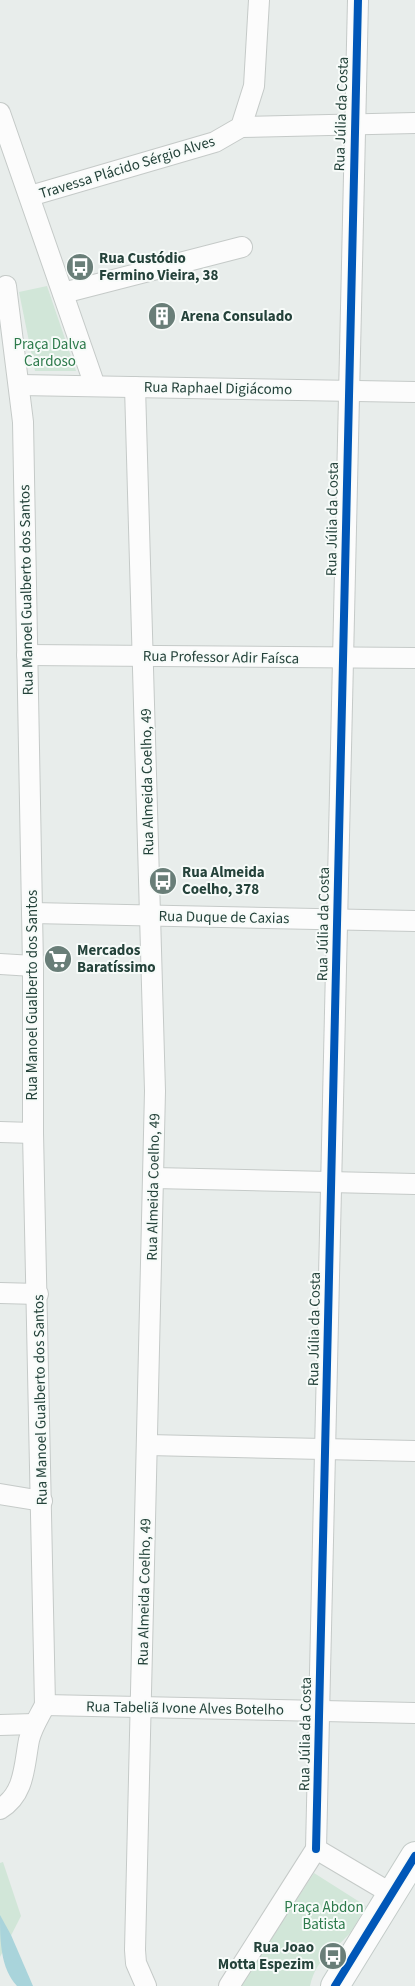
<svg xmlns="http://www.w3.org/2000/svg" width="415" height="1986" viewBox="0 0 415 1986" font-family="'Source Sans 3',sans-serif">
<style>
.green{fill:#d1e6d8}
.water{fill:#a9d4db}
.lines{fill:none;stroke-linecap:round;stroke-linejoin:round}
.street-casing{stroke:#c5cac8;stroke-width:22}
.secondary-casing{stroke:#c3cbc8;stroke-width:30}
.street{stroke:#fcfcfc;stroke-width:20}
.secondary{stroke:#fcfcfc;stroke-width:28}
.cycleway-casing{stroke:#f7fbf9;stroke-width:11}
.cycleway{stroke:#0057b8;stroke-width:8}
.labels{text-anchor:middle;stroke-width:4;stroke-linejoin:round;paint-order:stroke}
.street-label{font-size:15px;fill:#24423a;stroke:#f7fbf9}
.poi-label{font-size:15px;font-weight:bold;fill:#24423a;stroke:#f7fbf9;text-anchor:start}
.park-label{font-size:15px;fill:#2d7a4b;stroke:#f7fbf9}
</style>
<rect width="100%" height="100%" fill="#e8edeb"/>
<g class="green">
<path d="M47 286 76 371H35L19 292Z"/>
<path d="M3 1862 21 1916 0 1957V1863Z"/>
<path d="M314 1873 366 1906C361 1914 356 1925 350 1933 333 1953 317 1956 310 1986H241Z"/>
</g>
<path class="water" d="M0 1915 11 1935 33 1986H17C0 1968 0 1939 0 1915Z"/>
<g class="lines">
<defs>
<g id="street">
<path d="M0 113 95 386"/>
<path d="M241 127 415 123"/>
<path d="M30 196 215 142 241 127 254 86 259 0"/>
<path d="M6 286 23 422 33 966V1133L45 1705"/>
<path d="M63 293 242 247"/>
<path d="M20 385 415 392"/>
<path d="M135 387 155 1091 135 1950 136 1963 146 1986"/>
<path d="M27 655 415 658"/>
<path d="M32 913 415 921"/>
<path d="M0 964 33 966"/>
<path d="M0 1132 33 1133"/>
<path d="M154 1178 415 1184"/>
<path d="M0 1293 38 1294"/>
<path d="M148 1445 415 1451"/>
<path d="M0 1494 42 1501"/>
<path d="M45 1705 415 1713"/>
<path d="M0 1725 34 1724"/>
<path d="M0 1809C25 1794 24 1766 29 1740 32 1727 39 1717 45 1705"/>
<path d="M316 1849 358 0"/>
<path d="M229 1986 316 1849 392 1894"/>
</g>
<path id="secondary" d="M335 1986 415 1856"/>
</defs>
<use href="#street" class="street-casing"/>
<use href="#secondary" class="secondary-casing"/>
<use href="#street" class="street"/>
<use href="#secondary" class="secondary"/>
<defs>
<g id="cycleway">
<path d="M316 1849 358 0"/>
<path d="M335 1986 415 1856"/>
</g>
</defs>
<use href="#cycleway" class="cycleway-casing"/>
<use href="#cycleway" class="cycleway"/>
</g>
<defs>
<symbol id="bus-disc" viewBox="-11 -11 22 22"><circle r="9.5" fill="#697e78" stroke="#f7fbf9"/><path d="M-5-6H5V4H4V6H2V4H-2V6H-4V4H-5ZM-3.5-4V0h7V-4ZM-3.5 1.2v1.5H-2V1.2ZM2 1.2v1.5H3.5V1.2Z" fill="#fff"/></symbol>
<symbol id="building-disc" viewBox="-11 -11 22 22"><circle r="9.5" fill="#697e78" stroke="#f7fbf9"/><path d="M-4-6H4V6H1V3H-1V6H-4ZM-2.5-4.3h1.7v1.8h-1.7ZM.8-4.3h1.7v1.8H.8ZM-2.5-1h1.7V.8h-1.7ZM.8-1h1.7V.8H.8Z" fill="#fff"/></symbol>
<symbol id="supermarket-disc" viewBox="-11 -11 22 22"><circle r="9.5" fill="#697e78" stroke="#f7fbf9"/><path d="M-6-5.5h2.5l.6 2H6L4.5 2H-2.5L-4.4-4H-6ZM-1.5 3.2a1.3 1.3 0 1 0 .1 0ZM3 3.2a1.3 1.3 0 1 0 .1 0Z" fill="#fff"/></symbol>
</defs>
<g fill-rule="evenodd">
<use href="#bus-disc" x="64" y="251" width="32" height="32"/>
<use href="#building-disc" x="146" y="300" width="32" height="32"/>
<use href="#bus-disc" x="147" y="865" width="32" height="32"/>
<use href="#supermarket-disc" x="42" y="943" width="32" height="32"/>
<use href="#bus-disc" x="317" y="1940" width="32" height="32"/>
</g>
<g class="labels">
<g class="street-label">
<text transform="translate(341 114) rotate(-88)" y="5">Rua Júlia da Costa</text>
<text transform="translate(127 167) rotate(-17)" y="5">Travessa Plácido Sérgio Alves</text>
<text transform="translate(218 388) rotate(1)" y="5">Rua Raphael Digiácomo</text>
<text transform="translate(332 519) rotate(-89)" y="5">Rua Júlia da Costa</text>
<text transform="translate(26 590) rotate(-91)" y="5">Rua Manoel Gualberto dos Santos</text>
<text transform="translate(221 657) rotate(1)" y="5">Rua Professor Adir Faísca</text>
<text transform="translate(147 782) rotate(-91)" y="5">Rua Almeida Coelho, 49</text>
<text transform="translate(224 917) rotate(1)" y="5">Rua Duque de Caxias</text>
<text transform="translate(323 924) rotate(-89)" y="5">Rua Júlia da Costa</text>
<text transform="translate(32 995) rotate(-90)" y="5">Rua Manoel Gualberto dos Santos</text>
<text transform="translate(153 1187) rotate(-89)" y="5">Rua Almeida Coelho, 49</text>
<text transform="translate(314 1329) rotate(-89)" y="5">Rua Júlia da Costa</text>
<text transform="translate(40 1400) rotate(-91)" y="5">Rua Manoel Gualberto dos Santos</text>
<text transform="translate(144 1592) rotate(-89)" y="5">Rua Almeida Coelho, 49</text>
<text transform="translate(185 1708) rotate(1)" y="5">Rua Tabeliã Ivone Alves Botelho</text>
<text transform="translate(305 1734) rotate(-89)" y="5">Rua Júlia da Costa</text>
</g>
<g class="poi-label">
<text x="99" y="263">Rua Custódio<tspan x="99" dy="17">Fermino Vieira, 38</tspan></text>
<text x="181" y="321">Arena Consulado</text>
<text x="182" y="877">Rua Almeida<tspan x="182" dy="17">Coelho, 378</tspan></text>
<text x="77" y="955">Mercados<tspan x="77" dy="17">Baratíssimo</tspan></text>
<text x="314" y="1952" text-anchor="end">Rua Joao<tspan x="314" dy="17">Motta Espezim</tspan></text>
</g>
<g class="park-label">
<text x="50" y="349">Praça Dalva<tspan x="50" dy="17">Cardoso</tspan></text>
<text x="324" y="1912">Praça Abdon<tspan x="324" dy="17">Batista</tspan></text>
</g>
</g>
</svg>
